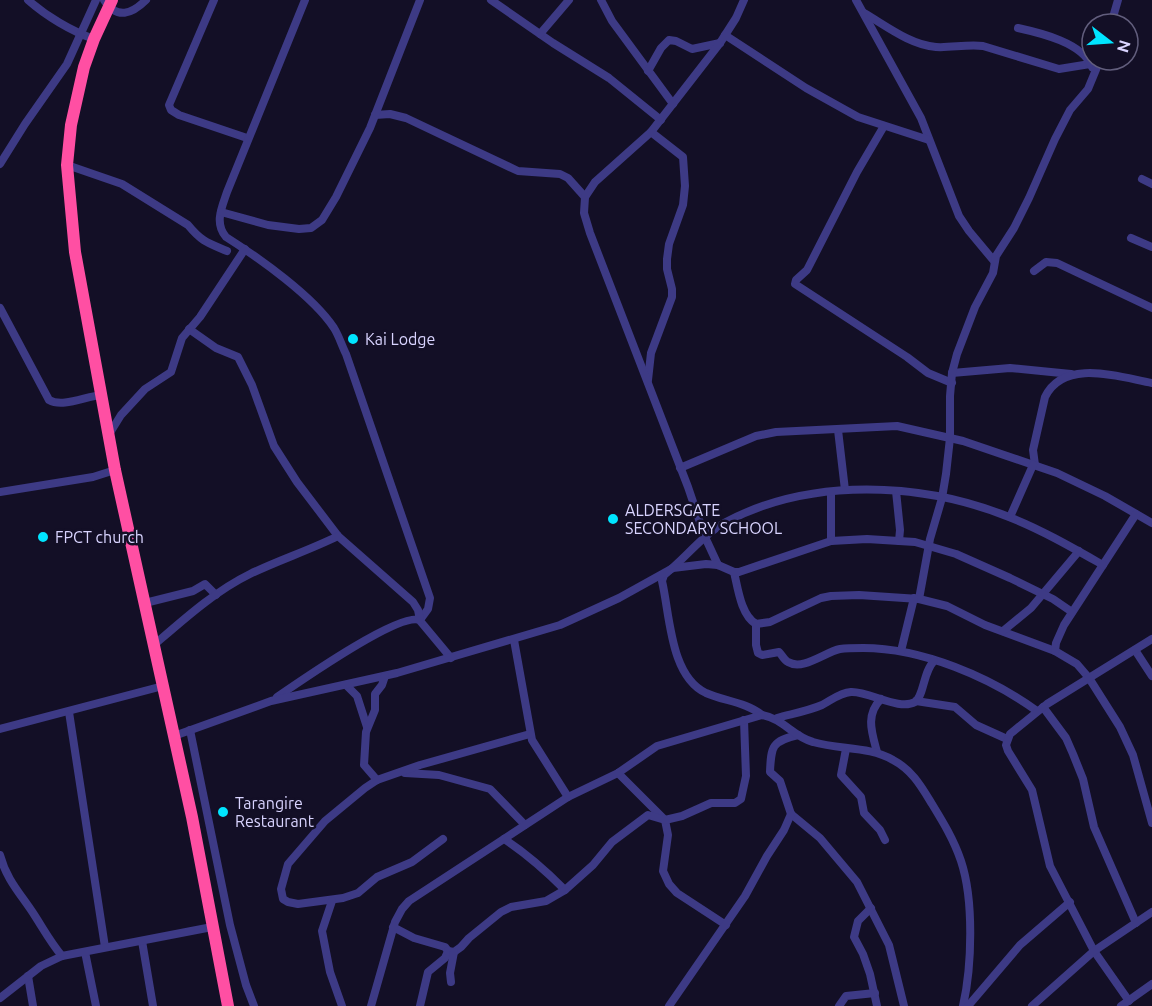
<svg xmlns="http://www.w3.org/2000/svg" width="1152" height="1006" viewBox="0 0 1152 1006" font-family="Ubuntu,sans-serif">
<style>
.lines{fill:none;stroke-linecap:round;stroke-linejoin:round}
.minor{stroke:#3d3a85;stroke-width:8}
.highway{stroke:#ff4fa3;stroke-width:12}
.poi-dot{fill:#00e5ff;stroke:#130f26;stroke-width:2}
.labels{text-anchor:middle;stroke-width:5;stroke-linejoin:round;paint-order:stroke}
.poi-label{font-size:16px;fill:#d9d4ff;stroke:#130f26;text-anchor:start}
</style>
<rect width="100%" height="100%" fill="#130f26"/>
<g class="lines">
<g class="minor">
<path d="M28 0C46 16 71 31 94 39"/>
<path d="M104 0C117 20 132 14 146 0"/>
<path d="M214 0 169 105 171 110 179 115 247 138"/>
<path d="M305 0 227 192C222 207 214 223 226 237 259 258 313 296 334 328 339 336 342 346 346 354L430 598 428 609 420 620 421 622 451 658"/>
<path d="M491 0 553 43 609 78 661 120"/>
<path d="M601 0 612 21 673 104"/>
<path d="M856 0 921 118 959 216 969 231 994 261"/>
<path d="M864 13C885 25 910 45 936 47 951 48 967 44 983 46L1059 69 1090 64"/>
<path d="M1111 24 1118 0"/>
<path d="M1018 28C1041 33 1083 43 1092 67"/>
<path d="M540 34 569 0"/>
<path d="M725 35 806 88 858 117 929 140"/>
<path d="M648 71 661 48 669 40 676 41 692 49 720 43"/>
<path d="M375 115 390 114 406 118 518 171 560 174 568 178 585 197"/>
<path d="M884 126 857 172 807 270 796 280 795 284 907 357 928 373 952 383"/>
<path d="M0 164 25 124 67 64 96 0"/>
<path d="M67 165 122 184 188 225C202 242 208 243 227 251"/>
<path d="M1142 179 1152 184"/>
<path d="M221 212 268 225 299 229 311 228 322 220 336 197 370 128 420 0"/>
<path d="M1131 238 1152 247"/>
<path d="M1034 271 1046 262 1057 263 1152 308"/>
<path d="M0 308 49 400C63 408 86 396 102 395"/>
<path d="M189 329 216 348 238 357 252 385 274 446 297 482 338 536 413 602 418 610 420 620C399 612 299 682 277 697"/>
<path d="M952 373 1010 368 1071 374"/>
<path d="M648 380 651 353 672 297V289L667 269V259L669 244 683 205 685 186 683 157 651 132"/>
<path d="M838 430 845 490"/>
<path d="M108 436 121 415 145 389 171 372 182 338 200 317 245 249"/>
<path d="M1035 465 1033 450 1045 397C1064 358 1119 377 1152 383"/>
<path d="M680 468 756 436 776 432 897 426 963 441 1057 473 1105 496 1152 523"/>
<path d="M896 491 900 530 899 541"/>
<path d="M0 492 93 477 115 470"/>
<path d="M1010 517 1033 465"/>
<path d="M831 541V492"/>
<path d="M718 565 705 537 688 487 590 233 584 213 585 197 595 182 651 132 720 43 736 18 744 0"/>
<path d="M734 572C738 589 741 615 756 624L770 622 821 598 831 596 859 595 919 599 947 606 985 625 1055 651 1077 664 1089 678 1120 727 1133 755 1152 823"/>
<path d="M919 599 930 539 942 498 946 474 950 438V396L952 373 957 354 975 307 993 273 996 256 1014 228 1029 198 1055 139 1070 110 1088 89 1100 60"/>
<path d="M145 603 193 591 205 584 216 595"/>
<path d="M756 624V645L758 653 762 655 779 652C782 655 784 660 788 662 803 671 825 652 840 649 847 648 855 648 863 648 922 648 990 677 1037 711"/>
<path d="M1003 631 1031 608 1079 551"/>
<path d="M514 640 532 740 568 797"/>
<path d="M154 645C183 620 215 591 250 574 279 560 310 550 338 536"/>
<path d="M1135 650 1152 676"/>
<path d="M901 651 914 598"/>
<path d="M1055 651 1056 643 1064 625 1136 514"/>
<path d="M346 685 357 696 367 727"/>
<path d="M916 701 955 707 976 725 1007 739"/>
<path d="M1043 707 1066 738 1073 754 1083 779 1094 827 1136 923"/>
<path d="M69 712 105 947"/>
<path d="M762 715C746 702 724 701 706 693 670 676 670 615 662 581L664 575C686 558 702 535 726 522 811 477 922 482 1009 517 1042 530 1073 548 1103 565"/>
<path d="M777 718C791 714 808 711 822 705 832 700 839 693 851 692 869 691 899 711 915 702 924 696 923 672 934 661"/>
<path d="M0 729 163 686"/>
<path d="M190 730 230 925 246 985 254 1006"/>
<path d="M798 735C772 741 771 746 770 772L780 781 791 814 820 838 857 882 889 945 904 1006"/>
<path d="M174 736 271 701 397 673 560 625 619 598 673 568 706 564 718 565 734 572H739L831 541 867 539 915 542 956 554 1010 578 1053 599 1072 612"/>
<path d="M846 749 841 775 861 797 864 813 880 830 885 840"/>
<path d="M877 752C872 733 865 715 881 699"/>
<path d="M405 773 439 775 490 789 525 825"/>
<path d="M618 773 665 820 668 835 663 871 669 884 677 893 726 925"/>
<path d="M377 780 364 765 366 732 375 710V694L382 685 385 676"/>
<path d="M443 839 412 862 377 877 358 893 343 898 298 904 288 902 283 899 281 889 288 864 325 821 365 788 377 780 420 765 530 734"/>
<path d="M504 839C527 854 546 871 565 890"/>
<path d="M0 855C7 881 21 894 35 916 44 930 51 943 62 956"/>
<path d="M332 901 322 931 330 972 342 1006"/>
<path d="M871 908 858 921 854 937 863 954 870 974 877 1006"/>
<path d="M393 927 414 938 445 947 448 951 445 958 428 972 420 1006"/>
<path d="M142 941 153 1006"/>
<path d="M448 951 454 952 461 947 469 938 501 912 511 907 546 901 565 890 593 865 612 842 648 815 665 820 682 816 711 803H735L741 799 746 776 744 720"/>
<path d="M85 952 96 1006"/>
<path d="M28 976 33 1006"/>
<path d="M451 982 450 973 454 952"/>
<path d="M0 998 41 966 62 956 212 927"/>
<path d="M1129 1001 1094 951 1050 866 1032 790 1008 751 1006 745 1010 734 1047 704 1152 639"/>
<path d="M371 1006 395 922 402 909 409 901 568 797 618 773 657 746 762 715C784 719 793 737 813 742 840 750 869 746 893 760 912 770 921 786 932 804 943 822 954 840 961 861 974 900 972 966 963 1006"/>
<path d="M669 1006 745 896 767 856 784 830 791 814"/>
<path d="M839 1006 846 996 875 993"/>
<path d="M968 1006 1020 945 1070 902"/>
<path d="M1032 1006 1094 951 1152 912"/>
<path d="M1121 1006 1152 984"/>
</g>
<path class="highway" d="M112 0 94 39 84 67 71 125 67 165 75 252 115 470 192 817 228 1006"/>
</g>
<g class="poi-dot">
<circle cx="353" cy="339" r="6"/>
<circle cx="613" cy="519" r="6"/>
<circle cx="43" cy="537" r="6"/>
<circle cx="223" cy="812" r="6"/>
</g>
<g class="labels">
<g class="poi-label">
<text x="365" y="345">Kai Lodge</text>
<text x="625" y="516">ALDERSGATE<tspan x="625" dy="18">SECONDARY SCHOOL</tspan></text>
<text x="55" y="543">FPCT church</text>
<text x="235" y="809">Tarangire<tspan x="235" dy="18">Restaurant</tspan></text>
</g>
</g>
<g transform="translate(1110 42) rotate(107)"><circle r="28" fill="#130f26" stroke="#625e7d" stroke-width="1.5"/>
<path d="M0-4.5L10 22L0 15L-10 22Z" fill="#00e5ff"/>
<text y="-9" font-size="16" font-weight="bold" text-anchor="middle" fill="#d9d4ff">N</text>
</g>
</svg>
